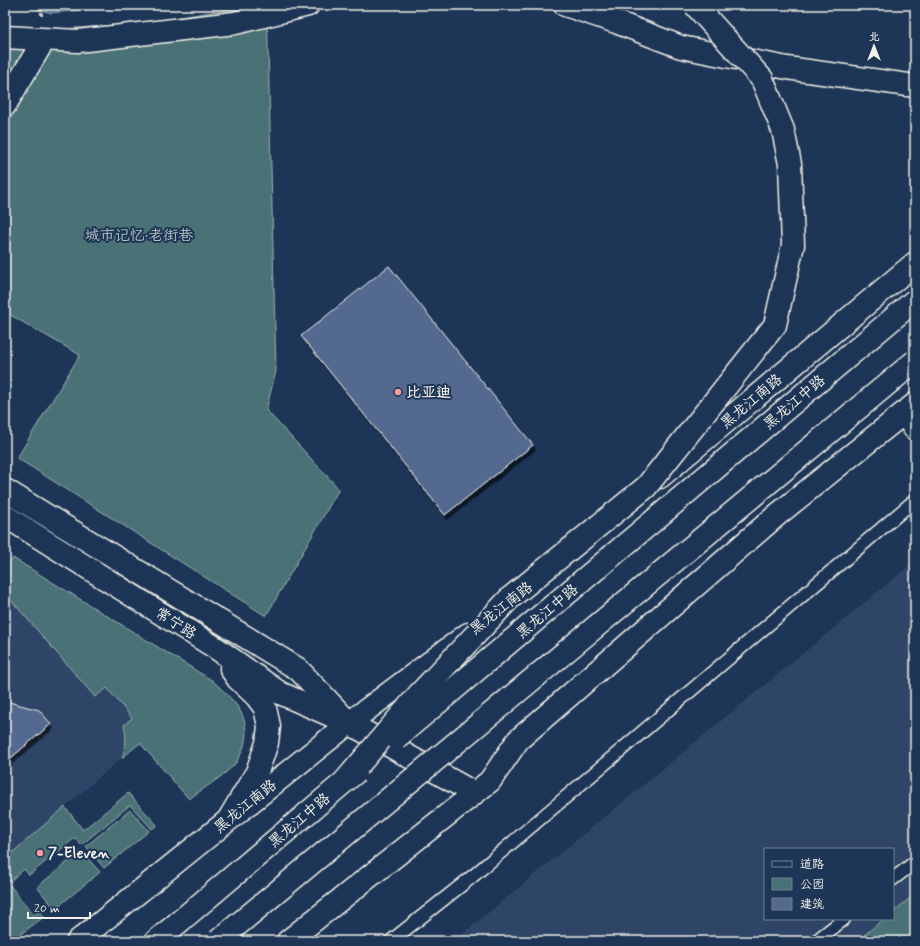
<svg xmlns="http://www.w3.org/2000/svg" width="920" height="946" viewBox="0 0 920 946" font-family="Mynerve,'LXGW WenKai TC',sans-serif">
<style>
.built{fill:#2d4568;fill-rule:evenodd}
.green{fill:#487176;stroke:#9eb1af}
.water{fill:#45708c;stroke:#8ba4b1}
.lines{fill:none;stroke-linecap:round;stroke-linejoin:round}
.shore{stroke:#aebdc3;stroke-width:1}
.building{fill:#536990;stroke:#f4f1e8;filter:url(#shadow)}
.service-casing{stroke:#f4f1e8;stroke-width:15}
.minor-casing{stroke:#f4f1e8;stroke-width:25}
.secondary-casing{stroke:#f4f1e8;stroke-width:25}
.trunk-casing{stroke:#f4f1e8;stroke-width:25}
.path{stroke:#f4f1e8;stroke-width:2.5;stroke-dasharray:4 3;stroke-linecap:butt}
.service{stroke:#1d3557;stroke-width:12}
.minor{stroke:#1d3557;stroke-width:22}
.secondary{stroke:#1d3557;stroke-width:22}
.trunk{stroke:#1d3557;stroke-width:22}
.trunk-bridge-casing{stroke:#f4f1e8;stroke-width:25;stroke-linecap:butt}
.trunk-bridge{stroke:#1d3557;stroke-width:22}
.poi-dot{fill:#ff9aa2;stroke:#1d3557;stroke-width:1.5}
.labels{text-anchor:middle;stroke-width:4;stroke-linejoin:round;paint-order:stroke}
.park-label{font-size:15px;fill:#b8c4c0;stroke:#1d3557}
.poi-label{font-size:15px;font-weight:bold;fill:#f4f1e8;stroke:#1d3557;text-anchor:start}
.street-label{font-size:15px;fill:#f4f1e8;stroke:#1d3557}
</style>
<defs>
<filter id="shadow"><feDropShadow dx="2.5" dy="4.5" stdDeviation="0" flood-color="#0009"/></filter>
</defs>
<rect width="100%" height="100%" fill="#1d3557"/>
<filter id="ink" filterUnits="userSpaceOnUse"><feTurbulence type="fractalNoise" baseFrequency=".025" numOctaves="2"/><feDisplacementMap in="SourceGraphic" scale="8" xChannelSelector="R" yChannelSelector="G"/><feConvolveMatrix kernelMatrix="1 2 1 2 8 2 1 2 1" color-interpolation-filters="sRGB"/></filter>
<g filter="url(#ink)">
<g class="built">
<path d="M5 554 213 681 234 701 245 721 246 738 242 751 235 764 189 799 139 743 5 859Z"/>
<path d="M915 561V941H454ZM765 849H893V919H765Z"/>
</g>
<g class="green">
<path d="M253 5H267L276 371 266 410 339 489 266 616 17 458 80 355 5 312V26L49 30 145 23Z"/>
<path d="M13 558 213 681C233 700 252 715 244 746 242 752 238 760 234 765 221 778 204 788 189 799L140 743 122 758C126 746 127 737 124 725L132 718 107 688 95 697 5 593V568Z"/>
<path d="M128 793 157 825 152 829 130 805 81 845 75 838 29 875 24 869 8 883 34 915 40 911 44 917 11 941H9L5 935V859L65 807 83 830Z"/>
<path d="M130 810 149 831 104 868 86 846Z"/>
<path d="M81 851 100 872 55 909 37 887Z"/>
<path d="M915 894V941H857L884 919H893V912Z"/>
</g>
<path class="water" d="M23 5H134L51 13Z"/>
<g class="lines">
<path class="shore" d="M37 5 51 9 92 5"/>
</g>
<g class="building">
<path d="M389 266 533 445 445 515 301 336Z"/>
<path d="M5 698 9 702 39 710 51 724 5 763Z"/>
</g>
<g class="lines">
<defs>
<g id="service">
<path d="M893 879 915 862"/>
<path d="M391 941 473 876 915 500"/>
<path d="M816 941 844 919"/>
</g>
<g id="minor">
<path d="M565 5 616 22 681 47 787 68 915 86"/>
<path d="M5 37 78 41 235 23 308 5"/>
<path d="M5 105 44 40"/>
<path d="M904 414 915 429"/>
<path d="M349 723 474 793"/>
</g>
<g id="secondary">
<path d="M5 490 298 669 349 723"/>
<path d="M5 516 216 648 280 693 339 719"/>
<path d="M230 817 257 772 267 743 269 726 265 708 256 696 238 679 231 669"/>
</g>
<g id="trunk">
<path d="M660 477 915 263"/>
<path d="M78 941 349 723 468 634"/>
<path d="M156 941 179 922"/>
<path d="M288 941 490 781 518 740 777 515 915 404"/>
</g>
</defs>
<use href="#service" class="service-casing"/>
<use href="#minor" class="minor-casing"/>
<use href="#secondary" class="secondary-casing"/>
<use href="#trunk" class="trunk-casing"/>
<path class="path" d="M40 5 42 17"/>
<use href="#service" class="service"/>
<use href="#minor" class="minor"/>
<use href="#secondary" class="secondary"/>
<use href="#trunk" class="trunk"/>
<defs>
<g id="trunk-bridge">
<path d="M396 738 915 300"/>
<path d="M345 781 420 693 510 598 646 487 775 325 793 245 790 164 783 130 762 79 695 5"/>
<path d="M179 922 356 772"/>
<path d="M218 941 915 361"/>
</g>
</defs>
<use href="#trunk-bridge" class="trunk-bridge-casing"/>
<use href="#trunk-bridge" class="trunk-bridge"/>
</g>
</g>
<g class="poi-dot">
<circle cx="398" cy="392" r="4"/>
<circle cx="40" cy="853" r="4"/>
</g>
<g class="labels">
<g class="park-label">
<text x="139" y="240">城市记忆·老街巷</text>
</g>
<g class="poi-label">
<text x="406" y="397">比亚迪</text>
<text x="48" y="858">7-Eleven</text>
</g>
<g class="street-label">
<text transform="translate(751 401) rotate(-40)" y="5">黑龙江南路</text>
<text transform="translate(794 402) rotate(-40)" y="5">黑龙江中路</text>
<text transform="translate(501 608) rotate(-38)" y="5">黑龙江南路</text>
<text transform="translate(547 611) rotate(-40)" y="5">黑龙江中路</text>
<text transform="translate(176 623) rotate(32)" y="5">常宁路</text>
<text transform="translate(245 806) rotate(-39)" y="5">黑龙江南路</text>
<text transform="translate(299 820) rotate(-40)" y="5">黑龙江中路</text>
</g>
</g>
<rect width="920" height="946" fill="none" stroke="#1d3557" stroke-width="20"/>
<rect x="10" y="10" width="900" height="926" fill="none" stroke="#f4f1e8" stroke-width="1.5" filter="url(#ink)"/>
<rect x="764" y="848" width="130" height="72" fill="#1d3557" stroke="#738091"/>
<rect x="772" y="861" width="20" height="6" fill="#1d3557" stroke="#738091"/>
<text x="800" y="868" font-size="12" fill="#f4f1e8">道路</text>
<rect x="772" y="878" width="20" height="12" fill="#487176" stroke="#738091"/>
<text x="800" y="888" font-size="12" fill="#f4f1e8">公园</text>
<rect x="772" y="898" width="20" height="12" fill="#536990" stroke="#738091"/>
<text x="800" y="908" font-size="12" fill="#f4f1e8">建筑</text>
<g transform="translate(874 46)" stroke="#1d3557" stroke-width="3" paint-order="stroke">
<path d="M0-3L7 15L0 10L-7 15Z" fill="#f4f1e8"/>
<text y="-6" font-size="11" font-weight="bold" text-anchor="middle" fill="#f4f1e8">北</text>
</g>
<path d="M28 912v6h62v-6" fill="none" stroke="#f4f1e8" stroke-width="2"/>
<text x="34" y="912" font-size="12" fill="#f4f1e8" stroke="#1d3557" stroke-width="3" paint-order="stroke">20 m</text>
</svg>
